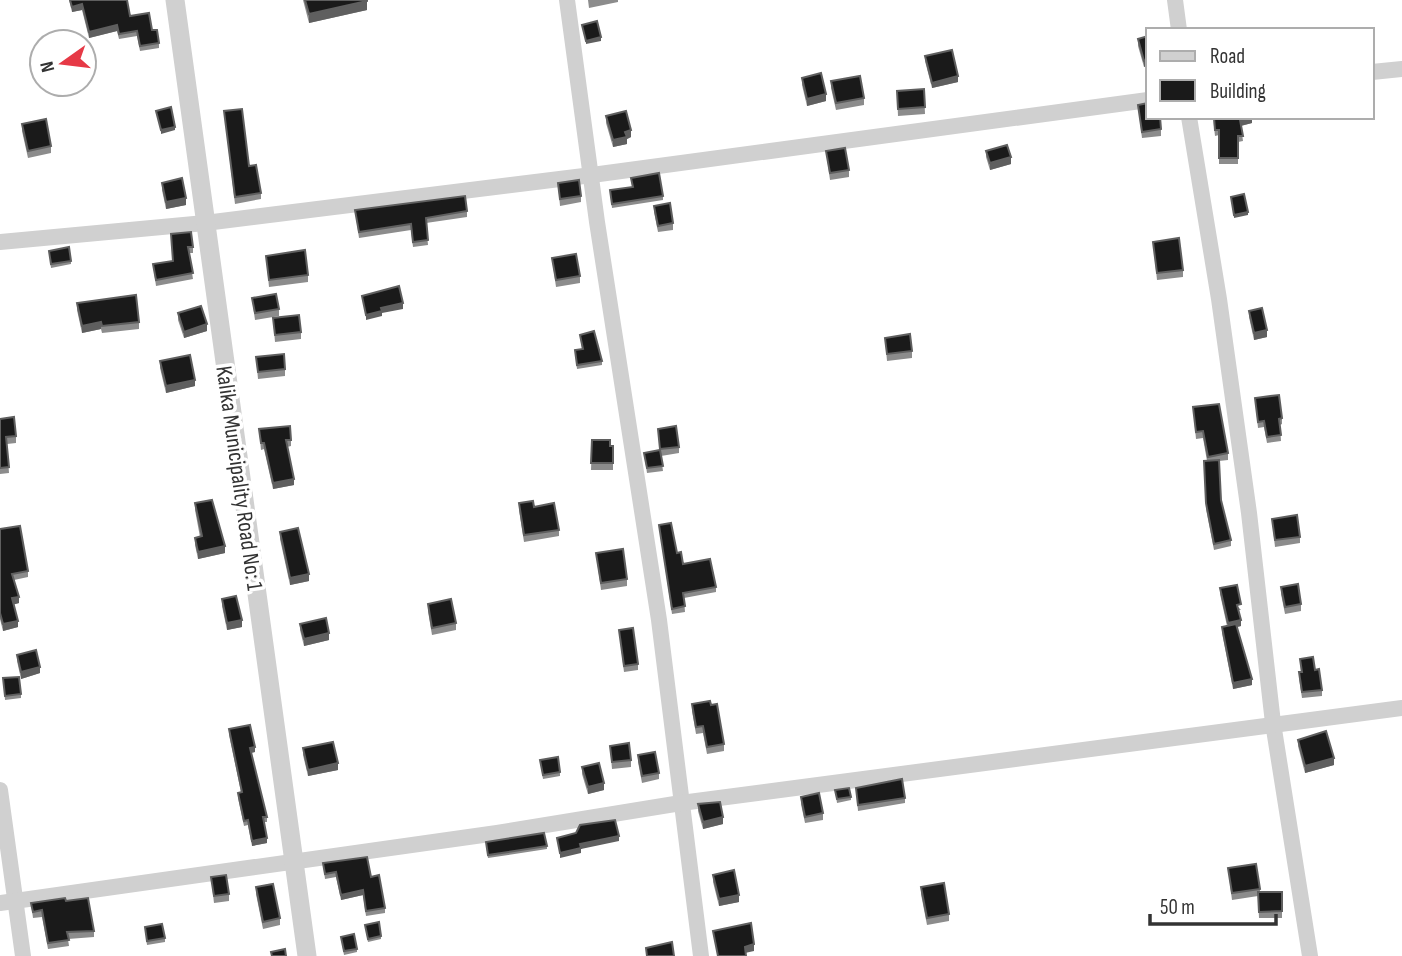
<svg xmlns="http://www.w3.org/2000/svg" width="1402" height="956" viewBox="0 0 1402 956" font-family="'Sofia Sans Condensed',sans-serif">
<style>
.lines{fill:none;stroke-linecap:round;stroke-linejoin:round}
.minor{stroke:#d0d0d0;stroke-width:16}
.tertiary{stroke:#d0d0d0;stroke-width:19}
.wall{fill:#8c8c8c}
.shaded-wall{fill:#5f5f5f}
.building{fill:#1a1a1a;stroke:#5f5f5f;stroke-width:2}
.labels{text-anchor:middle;stroke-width:7;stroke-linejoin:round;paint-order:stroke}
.street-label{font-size:23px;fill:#333;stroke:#fff}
</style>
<rect width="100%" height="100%" fill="#fff"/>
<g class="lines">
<g class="minor">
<path d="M567 0 597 222 659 620 701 956"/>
<path d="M1175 0 1179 30"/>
<path d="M1372 72 1402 69"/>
<path d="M1189 117 1219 299 1249 513 1273 723 1310 956"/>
<path d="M0 242 205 223 592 175 1148 100"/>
<path d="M0 790 23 956"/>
<path d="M0 903 497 833 681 803 1402 708"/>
</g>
<path class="tertiary" d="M175 0 307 956"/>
</g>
<g class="wall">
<path d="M69 0H127L130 16 152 30 159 43V48L140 51 137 36 119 39 117 31 89 38 82 10 72 12Z"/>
<path d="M303 0H367V10L309 23Z"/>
<path d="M588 0H618V2L589 8Z"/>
<path d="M1148 36 1144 67 1138 46V39Z"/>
<path d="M925 56 958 82 932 88 925 61Z"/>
<path d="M802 78 826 101 807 106 802 85Z"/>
<path d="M831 81 864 98V105L836 110 831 88Z"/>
<path d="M924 89 925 114 898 116 897 91Z"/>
<path d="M1138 105 1161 129V136L1142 138Z"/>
<path d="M224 111 261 193V199L235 204Z"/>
<path d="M606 116 631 137 627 139V144L613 147 606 123Z"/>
<path d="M1213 117H1252V123L1241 126 1243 141 1238 142V164H1219V135L1215 136Z"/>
<path d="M22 124 51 146V153L28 158 22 131Z"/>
<path d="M826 151 849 170V177L830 180Z"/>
<path d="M986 151 1011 164 990 170 986 157Z"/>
<path d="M631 178 663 196V200L612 208 610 190 632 187Z"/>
<path d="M162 183 186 205 166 209 162 190Z"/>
<path d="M558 183 581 196V202L560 206Z"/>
<path d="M654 206 673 223V230L658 232 654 212Z"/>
<path d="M355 210 467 211V217L426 223 428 245 413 247 411 230 359 238Z"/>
<path d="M171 234 193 247V253H189L193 279 156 286 153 264 173 261Z"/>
<path d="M1153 242 1183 270V277L1157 280Z"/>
<path d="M49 251 71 261V264L51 268Z"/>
<path d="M266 256 308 275V282L269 287Z"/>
<path d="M552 258 580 276V283L556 287Z"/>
<path d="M252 298 279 309V316L255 320Z"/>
<path d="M77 303 139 322V329L102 333 101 329 82 333 77 310Z"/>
<path d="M1249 311 1267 337 1254 340 1249 317Z"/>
<path d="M178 313 207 331 184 338 178 320Z"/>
<path d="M273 318 301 332V339L275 342Z"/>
<path d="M580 335 602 361V365L577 369 575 350 582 349Z"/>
<path d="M885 338 912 351V358L887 361Z"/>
<path d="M256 357 285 369V376L258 379Z"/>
<path d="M160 361 195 386 166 393 160 368Z"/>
<path d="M1255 398 1282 418V424L1280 425 1281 441 1267 443 1264 427 1258 428Z"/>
<path d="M1193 407 1228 453V460L1219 461 1221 500 1231 540V546L1214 550 1206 509 1204 461H1207L1203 438 1196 439Z"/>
<path d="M0 419 16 436V443L7 444 9 473 0 474Z"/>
<path d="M259 429 291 440V446L287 447 294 485 273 489 264 449 261 450Z"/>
<path d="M658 429 679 447V453L661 456 663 471 647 473 644 453 660 451Z"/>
<path d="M592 440 613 446V470H591Z"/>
<path d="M195 503 225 553 198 559 195 545V538L200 537 195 510Z"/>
<path d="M519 503 534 507 559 530V536L524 542 519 510Z"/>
<path d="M1272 519 1300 537V543L1275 547Z"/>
<path d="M659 525 683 564 716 587V592L684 598 685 612 672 614Z"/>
<path d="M0 529 28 571V577L14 580 19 603 14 604 18 627 3 631 0 619Z"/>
<path d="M280 532 309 581 290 585 280 539Z"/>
<path d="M596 553 627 579V586L601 590Z"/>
<path d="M1281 587 1301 604V611L1285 614 1281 594Z"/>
<path d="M1220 588 1241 610H1238L1241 626 1237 627 1252 685 1233 689 1222 633V627L1227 626 1220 594Z"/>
<path d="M222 599 242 627 227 630 222 606Z"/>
<path d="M428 604 456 623V630L432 635 428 611Z"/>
<path d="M300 624 329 640 304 646 300 630Z"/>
<path d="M619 630 638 664V670L624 672Z"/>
<path d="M17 655 40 673 21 679 17 661Z"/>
<path d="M1300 659 1322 690V696L1302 698 1299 678V672H1301Z"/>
<path d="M3 678 21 694V698L5 700Z"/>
<path d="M692 704 724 744V751L707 754 703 733 696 734 692 711Z"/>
<path d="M229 729 255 752 251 753 267 817V822H264L267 843 252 846 248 825 244 826 238 798V793L241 792 229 735Z"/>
<path d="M1298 740 1334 765 1305 773 1298 746Z"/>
<path d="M610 746 631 760V767L612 769Z"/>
<path d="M303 748 338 770 308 776 303 755Z"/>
<path d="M638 755 659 773V779L642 783 638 762Z"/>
<path d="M540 760 560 772V776L543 779Z"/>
<path d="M582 767 604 790 588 794 582 774Z"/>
<path d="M856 788 905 798V803L858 811Z"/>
<path d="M835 790 851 797V800L837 803Z"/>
<path d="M801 797 823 813V820L805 823 801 804Z"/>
<path d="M698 804 723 824 703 829 698 811Z"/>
<path d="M486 845 547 846V849L488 858Z"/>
<path d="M323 863 371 877 385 908V913L366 916 363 895 341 900 336 877 325 879Z"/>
<path d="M1228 868 1260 889V892H1282V918H1259L1258 896 1232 900Z"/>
<path d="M713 875 739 902 719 906 713 882Z"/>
<path d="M211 877 229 894V901L214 903Z"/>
<path d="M256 887 280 918V925L263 929 256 894Z"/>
<path d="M921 887 949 914V921L927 925 921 894Z"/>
<path d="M66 901 94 931V937L68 939 69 946 48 949 42 917 33 918 31 903Z"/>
<path d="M365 925 381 936V939L368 942Z"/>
<path d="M145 927 165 938V942L147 945Z"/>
<path d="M341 937 357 949V952L344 955Z"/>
</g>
<g class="shaded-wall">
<path d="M367 1V10L309 23V14Z"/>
<path d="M82 4V10L72 12V7Z"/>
<path d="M117 25V31L89 38V32Z"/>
<path d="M601 37V41L586 44V41Z"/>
<path d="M1148 59V66L1144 67V61Z"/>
<path d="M958 76V82L932 88V83Z"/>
<path d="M826 94V101L807 106V99Z"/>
<path d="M1252 117V123L1240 126V120Z"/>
<path d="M175 127V130L161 134V130Z"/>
<path d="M631 130V137L627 139V144L613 147V140L625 132Z"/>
<path d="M1011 157V164L990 170V163Z"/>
<path d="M186 198V205L166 209V202Z"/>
<path d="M1248 212V215L1234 218V215Z"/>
<path d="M403 303V309L382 313V316L366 320V315L381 308Z"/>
<path d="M101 322V329L82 333V326Z"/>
<path d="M207 324V331L184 338V332Z"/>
<path d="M1267 330V337L1254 340V333Z"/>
<path d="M195 380V386L166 393V386Z"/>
<path d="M294 479V485L273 489V483Z"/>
<path d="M225 546V553L198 559V552Z"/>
<path d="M309 574V581L290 585V578Z"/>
<path d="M19 597V603L12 605V598Z"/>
<path d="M242 620V627L227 630V623Z"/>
<path d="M1241 620V626L1228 629V623Z"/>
<path d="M18 621V627L3 631V624Z"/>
<path d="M329 633V640L304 646V639Z"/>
<path d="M40 667V673L21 679V672Z"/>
<path d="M1252 679V685L1233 689V683Z"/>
<path d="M255 747V752L250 753V748Z"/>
<path d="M1334 758V765L1305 773V766Z"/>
<path d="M338 763V770L308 776V770Z"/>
<path d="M604 783V790L588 794V787Z"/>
<path d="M723 817V824L703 829V822Z"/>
<path d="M619 836V841L581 849V853L560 858V853L580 844Z"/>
<path d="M267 838V843L252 846V841Z"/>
<path d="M363 890V895L341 900V895Z"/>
<path d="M739 895V902L719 906V899Z"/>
<path d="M754 944V951L745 953V947Z"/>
</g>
<g class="building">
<path d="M70 0H127L130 16 149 13 152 30H157L159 43 140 46 137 31 119 34 117 25 89 32 82 4 72 7Z"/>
<path d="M305 0H367V1L309 14Z"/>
<path d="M597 21 601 37 586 41 582 25Z"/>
<path d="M1148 36V59L1144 61 1138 39Z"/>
<path d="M952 50 958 76 932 83 925 56Z"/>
<path d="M821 73 826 94 807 99 802 78Z"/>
<path d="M860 76 864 98 836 103 831 81Z"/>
<path d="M924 89 925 107 898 109 897 91Z"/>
<path d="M1148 103V117H1160L1161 129 1142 132 1138 105Z"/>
<path d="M171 107 175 127 161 130 156 111Z"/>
<path d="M242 109 249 166 256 165 261 193 235 197 224 111Z"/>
<path d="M626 111 631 130 625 132 627 137 613 140 606 116Z"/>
<path d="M1214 117H1252L1240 120 1243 136H1238V158H1219V130H1215Z"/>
<path d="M46 119 51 146 28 151 22 124Z"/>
<path d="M1007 145 1011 157 990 163 986 151Z"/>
<path d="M845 148 849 170 830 173 826 151Z"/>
<path d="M659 173 663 196 612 204 610 190 633 187 631 178Z"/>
<path d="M182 178 186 198 166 202 162 183Z"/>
<path d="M579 180 581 196 560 199 558 183Z"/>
<path d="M1244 194 1248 212 1234 215 1231 197Z"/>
<path d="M465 196 467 211 426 218 428 240 413 242 411 224 359 232 355 210Z"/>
<path d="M670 203 673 223 658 226 654 206Z"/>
<path d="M191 232 193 247H188L193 273 156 280 153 264 173 261 171 234Z"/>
<path d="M1179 238 1183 270 1157 273 1153 242Z"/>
<path d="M69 247 71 261 51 264 49 251Z"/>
<path d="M305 250 308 275 269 280 266 256Z"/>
<path d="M576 254 580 276 556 280 552 258Z"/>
<path d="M399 286 403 303 381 308 382 311 366 315 362 296Z"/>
<path d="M276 294 279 309 255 313 252 298Z"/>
<path d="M136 295 139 322 102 326 101 322 82 326 77 303Z"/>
<path d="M201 306 207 324 184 332 178 313Z"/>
<path d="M1262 308 1267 330 1254 333 1249 311Z"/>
<path d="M299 315 301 332 275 335 273 318Z"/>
<path d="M594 331 602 361 577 365 575 350 583 349 580 335Z"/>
<path d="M910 334 912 351 887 354 885 338Z"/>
<path d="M284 354 285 369 258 372 256 357Z"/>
<path d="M190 355 195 380 166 386 160 361Z"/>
<path d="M1279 395 1282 418 1279 419 1281 435 1267 437 1264 421 1258 422 1255 398Z"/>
<path d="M1219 404 1228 453 1208 457 1203 431 1196 432 1193 407Z"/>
<path d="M14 417 16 436 6 437 9 467 0 468V419Z"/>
<path d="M290 426 291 440H286L294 479 273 483 264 443H261L259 429Z"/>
<path d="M676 426 679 447 660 449 658 429Z"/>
<path d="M592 440H610V446H613V463H591Z"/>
<path d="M660 450 663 466 647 468 644 453Z"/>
<path d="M1219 460 1221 500 1231 540 1214 544 1206 503 1204 461Z"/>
<path d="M212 500 225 546 198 552 195 538 202 536 195 503Z"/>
<path d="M533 501 534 507 554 503 559 530 524 535 519 503Z"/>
<path d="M1297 515 1300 537 1275 540 1272 519Z"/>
<path d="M671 523 677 553 681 552 683 564 710 559 716 587 683 593 685 606 672 609 659 525Z"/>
<path d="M20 526 28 571 12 574 19 597 12 598 18 621 3 624 0 613V529Z"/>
<path d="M298 528 309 574 290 578 280 532Z"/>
<path d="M623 549 627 579 601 583 596 553Z"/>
<path d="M1298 584 1301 604 1285 607 1281 587Z"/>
<path d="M1237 585 1241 604 1237 605 1241 620 1228 623 1220 588Z"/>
<path d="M236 596 242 620 227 623 222 599Z"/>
<path d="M451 599 456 623 432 628 428 604Z"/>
<path d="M326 618 329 633 304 639 300 624Z"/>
<path d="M1236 624 1252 679 1233 683 1222 627Z"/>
<path d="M633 628 638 664 624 666 619 630Z"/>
<path d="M36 650 40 667 21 672 17 655Z"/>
<path d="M1313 657 1315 670 1319 669 1322 690 1302 692 1299 672H1302L1300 659Z"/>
<path d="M19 677 21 694 5 696 3 678Z"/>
<path d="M710 701 711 705 717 704 724 744 707 747 703 726 696 727 692 704Z"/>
<path d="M250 725 255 747 250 748 267 817H263L267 838 252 841 248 820 244 821 238 793 242 792 229 729Z"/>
<path d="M1326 731 1334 758 1305 766 1298 740Z"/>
<path d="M333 742 338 763 308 770 303 748Z"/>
<path d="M629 743 631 760 612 762 610 746Z"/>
<path d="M655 752 659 773 642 776 638 755Z"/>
<path d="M558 757 560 772 543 775 540 760Z"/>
<path d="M599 763 604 783 588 787 582 767Z"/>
<path d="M902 779 905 798 858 805 856 788Z"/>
<path d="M849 788 851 797 837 799 835 790Z"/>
<path d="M819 793 823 813 805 817 801 797Z"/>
<path d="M720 802 723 817 703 822 698 804Z"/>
<path d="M615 820 619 836 580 844 581 848 560 853 557 838 576 833 580 825Z"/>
<path d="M544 833 547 846 488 855 486 842Z"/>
<path d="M367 857 371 877 379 875 385 908 366 911 363 890 341 895 336 872 325 874 323 863Z"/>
<path d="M1256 864 1260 889 1232 893 1228 868Z"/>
<path d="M734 870 739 895 719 899 713 875Z"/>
<path d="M226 875 229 894 214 896 211 877Z"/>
<path d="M944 883 949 914 927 918 921 887Z"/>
<path d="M273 884 280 918 263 922 256 887Z"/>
<path d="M1258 892H1282V911L1259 912Z"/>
<path d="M65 898 66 901 88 898 94 931 67 932 69 940 48 943 42 910 33 912 31 903Z"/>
<path d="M379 922 381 936 368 939 365 925Z"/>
<path d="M751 923 754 944 745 947 746 956H718L713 931Z"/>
<path d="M162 924 165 938 147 941 145 927Z"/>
<path d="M354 934 357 949 344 951 341 937Z"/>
<path d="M672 942 674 956H647L646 948Z"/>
<path d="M285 949 286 956H272L271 952Z"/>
</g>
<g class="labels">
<g class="street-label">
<text transform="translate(240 478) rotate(82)" y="8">Kalika Municipality Road No: 1</text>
</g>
</g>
<rect x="1146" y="28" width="228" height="91" fill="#ffffff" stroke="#adadad" stroke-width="2"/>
<rect x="1160" y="51" width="35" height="10" fill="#d0d0d0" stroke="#adadad" stroke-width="2"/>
<text x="1210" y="63" font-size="21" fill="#333333">Road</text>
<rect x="1160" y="80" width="35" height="21" fill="#1a1a1a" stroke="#adadad" stroke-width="2"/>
<text x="1210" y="98" font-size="21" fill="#333333">Building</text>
<g transform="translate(63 63) rotate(256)"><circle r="33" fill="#ffffff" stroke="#adadad" stroke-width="2"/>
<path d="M0-5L12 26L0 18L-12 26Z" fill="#e63946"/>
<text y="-10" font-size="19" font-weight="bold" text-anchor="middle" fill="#333333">N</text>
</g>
<path d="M1150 914v10h126v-10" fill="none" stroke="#333333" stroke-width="3.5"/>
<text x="1160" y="914" font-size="21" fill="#333333" stroke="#ffffff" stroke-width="5" paint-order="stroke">50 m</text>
</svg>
